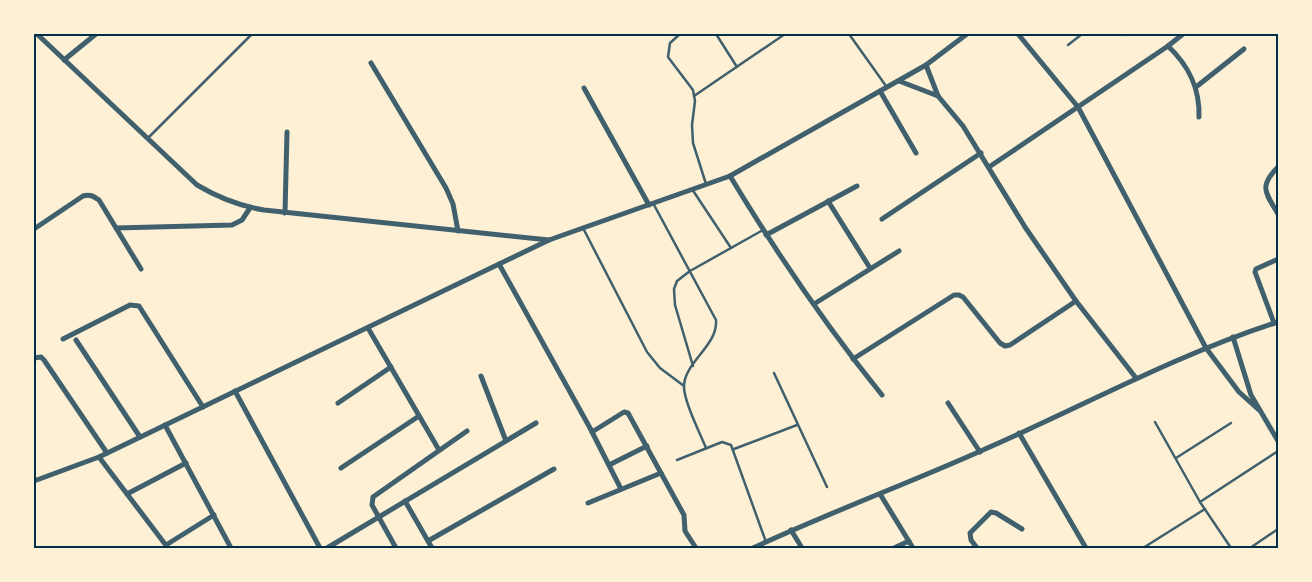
<svg xmlns="http://www.w3.org/2000/svg" width="1312" height="582" viewBox="0 0 1312 582" font-family="'Source Sans 3',sans-serif">
<style>
.lines{fill:none;stroke-linecap:round;stroke-linejoin:round}
.service{stroke:#3f606c;stroke-width:2.5}
.minor{stroke:#3f606c;stroke-width:5}
.neatline{fill:none;stroke:#003049;stroke-width:2}
</style>
<rect width="100%" height="100%" fill="#fdf0d5"/>
<g class="lines">
<g class="service">
<path d="M680 34 670 43 668 57 693 90 695 101 692 125 693 143 706 184"/>
<path d="M716 34 737 67"/>
<path d="M849 34 886 86"/>
<path d="M1123 34V35"/>
<path d="M1068 45 1082 34"/>
<path d="M694 96 785 34"/>
<path d="M148 138 252 34"/>
<path d="M692 189 731 248"/>
<path d="M653 203 716 320C718 345 686 361 684 385 683 400 700 433 706 448"/>
<path d="M583 228 647 352 660 368 684 386"/>
<path d="M693 366 675 305 674 289 677 281 690 271 763 230"/>
<path d="M774 373 827 487"/>
<path d="M1155 422 1200 502 1231 548"/>
<path d="M734 449 797 425"/>
<path d="M1176 458 1231 423"/>
<path d="M677 460 722 442 731 445 766 542"/>
<path d="M1200 502 1278 451"/>
<path d="M1143 548 1205 509"/>
<path d="M1250 548 1278 529"/>
</g>
<g class="minor">
<path d="M37 34 197 185C219 198 239 206 264 210L549 240"/>
<path d="M1018 34 1078 107 1206 348 1239 392 1259 410"/>
<path d="M1168 46C1189 66 1200 88 1199 117"/>
<path d="M64 60 96 34"/>
<path d="M371 63 446 188 453 204 458 231"/>
<path d="M926 65 938 96 963 126 1025 227 1076 301 1136 378"/>
<path d="M899 81 938 96"/>
<path d="M1196 87 1244 49"/>
<path d="M584 88 649 205"/>
<path d="M880 91 916 153"/>
<path d="M989 167 1168 46 1183 34"/>
<path d="M1278 167C1258 187 1266 193 1278 214"/>
<path d="M730 176C776 252 826 326 882 395"/>
<path d="M828 201 870 268"/>
<path d="M285 213 287 132"/>
<path d="M882 219 981 153"/>
<path d="M116 228 232 225 242 220 250 208"/>
<path d="M34 229 83 196C90 194 93 196 99 200L141 269"/>
<path d="M766 235 857 186"/>
<path d="M499 264 590 428 621 489"/>
<path d="M814 304 899 251"/>
<path d="M1274 323 1255 272 1256 269 1278 259"/>
<path d="M368 328 439 450"/>
<path d="M1233 337 1251 395 1278 441"/>
<path d="M63 339 130 305 139 306 203 407"/>
<path d="M76 340 140 437"/>
<path d="M34 358 41 357 44 360 107 453"/>
<path d="M853 359 954 295H959L963 297 1000 343 1005 346 1010 345 1076 301"/>
<path d="M481 376 506 441"/>
<path d="M235 391 320 548"/>
<path d="M338 403 391 367"/>
<path d="M948 403 980 452"/>
<path d="M165 425 231 548"/>
<path d="M592 432 624 412 628 413 684 515 685 531 696 548"/>
<path d="M1019 433 1086 548"/>
<path d="M99 457 168 548"/>
<path d="M609 465 647 446"/>
<path d="M341 468 419 416"/>
<path d="M34 481 99 457 549 240 730 176 926 65 967 34"/>
<path d="M127 494 186 463"/>
<path d="M880 494 913 548"/>
<path d="M405 501 432 548"/>
<path d="M588 503 661 473"/>
<path d="M791 530 802 548"/>
<path d="M428 541 554 469"/>
<path d="M166 545 214 515"/>
<path d="M327 548 536 423"/>
<path d="M396 548 372 505 373 497 467 431"/>
<path d="M753 548C828 513 907 484 983 450 1082 407 1175 355 1278 322"/>
<path d="M894 548 909 541"/>
<path d="M977 548 971 540 970 533 991 512 996 513 1022 529"/>
</g>
</g>
<rect width="1312" height="582" fill="none" stroke="#fdf0d5" stroke-width="70"/>
<rect x="35" y="35" width="1242" height="512" class="neatline"/>
</svg>
